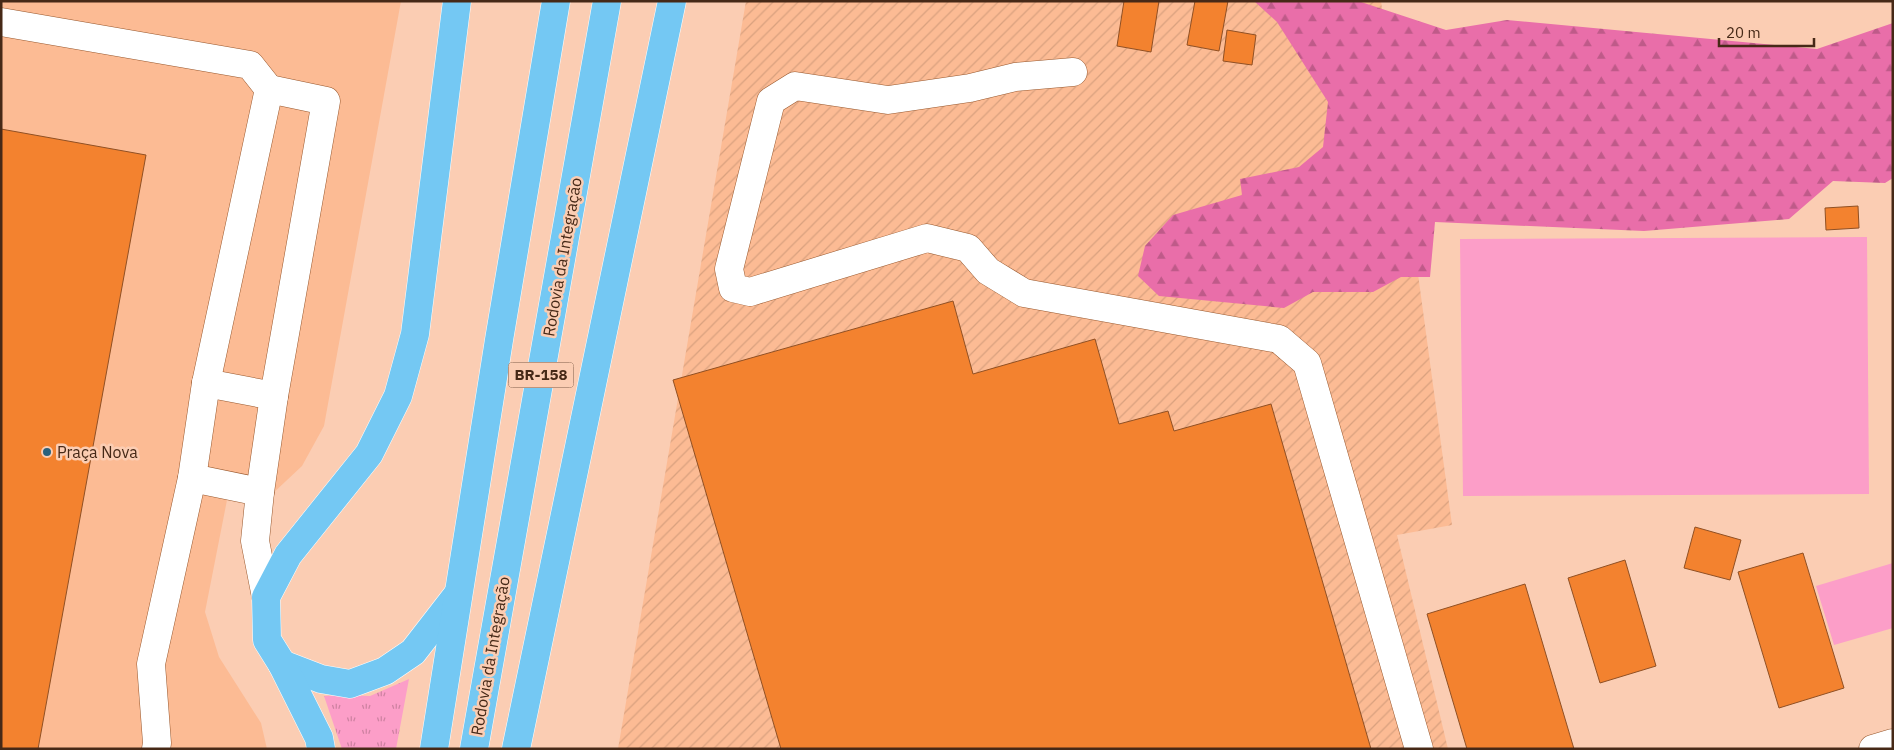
<svg xmlns="http://www.w3.org/2000/svg" width="1894" height="750" viewBox="0 0 1894 750" font-family="'IBM Plex Sans',sans-serif">
<style>
.built{fill:#fcbb94}
.industrial{fill:url(#industrial-furrows)}
.grass{fill:url(#grass-tufts)}
.forest{fill:url(#forest-firs)}
.pitch{fill:#fc9ec8}
.building{fill:#f3822f;stroke:#905024}
.lines{fill:none;stroke-linecap:round;stroke-linejoin:round}
.minor-casing{stroke:#98572c;stroke-width:29}
.highway-casing{stroke:#fff;stroke-width:29}
.minor{stroke:#fff;stroke-width:28}
.highway{stroke:#74c8f3;stroke-width:28}
.poi-dot{fill:#2a617c;stroke:#fbcdb3;stroke-width:2}
.labels{text-anchor:middle;stroke-width:5;stroke-linejoin:round;paint-order:stroke}
.shield{fill:#fbcdb3;stroke:#7c5a46;stroke-width:1}
.shield-label{font-size:15px;font-weight:bold;fill:#462917}
.street-label{font-size:16px;fill:#462917;stroke:#fbcdb3}
.poi-label{font-size:16px;fill:#462917;stroke:#fbcdb3;text-anchor:start}
</style>
<defs>
<pattern id="industrial-furrows" width="10" height="10" patternUnits="userSpaceOnUse" patternTransform="scale(1.25)"><rect width="10" height="10" fill="#fcbb94"/><path d="M-1 1l2-2M0 10L10 0M9 11l2-2" fill="none" stroke="#d9a17f"/></pattern>
<pattern id="grass-tufts" width="24" height="20" patternUnits="userSpaceOnUse" patternTransform="scale(1.25)"><rect width="24" height="20" fill="#fc9ec8"/><path d="M3 7l-1-3M5 7V3M7 7l1-3M15 17l-1-3M17 17v-4M19 17l1-3" fill="none" stroke="#ce81a1"/></pattern>
<pattern id="forest-firs" width="22" height="20" patternUnits="userSpaceOnUse" patternTransform="scale(1.25)"><rect width="22" height="20" fill="#e96ea9"/><path d="M5 1l3.5 6h-7zM16 11l3.5 6h-7z" fill="#bf5a89"/></pattern>
</defs>
<rect width="100%" height="100%" fill="#fbcdb3"/>
<path class="built" d="M1 1H401L324 426 302 466 270 496 227 500 205 612 219 657 261 723 267 749H1Z"/>
<path class="industrial" d="M746 1H1381L1452 525 1397 535 1448 749H618Z"/>
<path class="grass" d="M409 679 396 749H342L324 696 339 695 370 696Z"/>
<path class="forest" d="M1254 1H1358L1446 30 1507 20 1817 49 1893 23V178L1885 183 1833 181 1789 219 1644 231 1435 222 1430 277H1401L1373 292H1313L1284 308 1159 296 1138 276 1145 246 1173 215 1242 195 1240 179 1299 167 1323 147 1328 102 1277 22Z"/>
<g class="pitch">
<path d="M1867 237 1869 494 1463 496 1460 239Z"/>
<path d="M1893 563V628L1834 645 1816 586Z"/>
</g>
<g class="building">
<path d="M1124 1H1159L1151 52 1117 46Z"/>
<path d="M1195 1H1228L1219 51 1187 45Z"/>
<path d="M1227 30 1256 35 1252 65 1223 61Z"/>
<path d="M1 129 146 155 38 749H1Z"/>
<path d="M1858 206 1859 228 1826 230 1825 208Z"/>
<path d="M953 301 973 374 1095 339 1119 424 1168 411 1174 431 1271 404 1371 749H781L673 380Z"/>
<path d="M1695 527 1741 540 1730 580 1684 568Z"/>
<path d="M1803 553 1844 688 1779 708 1738 572Z"/>
<path d="M1625 560 1656 666 1600 683 1568 578Z"/>
<path d="M1525 584 1574 749H1467L1427 614Z"/>
</g>
<g class="lines">
<defs>
<g id="minor">
<path d="M1 22 250 65 269 89 206 383 192 478 151 664 157 743 156 749"/>
<path d="M1073 72 1015 77 970 88 888 100 795 86 771 101 729 269 733 288 750 292 927 238 968 248 988 271 1024 293 1279 339 1307 363 1419 749"/>
<path d="M206 383 274 396"/>
<path d="M192 478 260 492"/>
<path d="M266 597 255 541 260 492 274 396 326 101 269 89"/>
<path d="M1873 749 1893 743"/>
</g>
<g id="highway">
<path d="M282 664 321 679 350 684 385 671 413 652 458 594"/>
<path d="M321 749 319 738 282 664 267 640 266 597 288 555 369 454 398 396 415 334 457 1"/>
<path d="M434 749 499 340 556 1"/>
<path d="M474 749 607 1"/>
<path d="M516 749 672 1"/>
</g>
</defs>
<use href="#minor" class="minor-casing"/>
<use href="#highway" class="highway-casing"/>
<use href="#minor" class="minor"/>
<use href="#highway" class="highway"/>
</g>
<circle class="poi-dot" cx="47" cy="452" r="5"/>
<g class="labels">
<rect class="shield" x="508.5" y="362.5" width="65" height="25" rx="4"/>
<g class="shield-label">
<text x="541" y="380">BR-158</text>
</g>
<g class="street-label">
<text transform="translate(562 257) rotate(-80)" y="6">Rodovia da Integração</text>
<text transform="translate(490 656) rotate(-80)" y="6">Rodovia da Integração</text>
</g>
<g class="poi-label">
<text x="57" y="458">Praça Nova</text>
</g>
</g>
<rect width="1894" height="750" fill="none" stroke="#462917" stroke-width="5"/>
<path d="M1719 38v8h95v-8" fill="none" stroke="#462917" stroke-width="2.5"/>
<text x="1726" y="38" font-size="15" fill="#462917" stroke="#fbcdb3" stroke-width="4" paint-order="stroke">20 m</text>
</svg>
